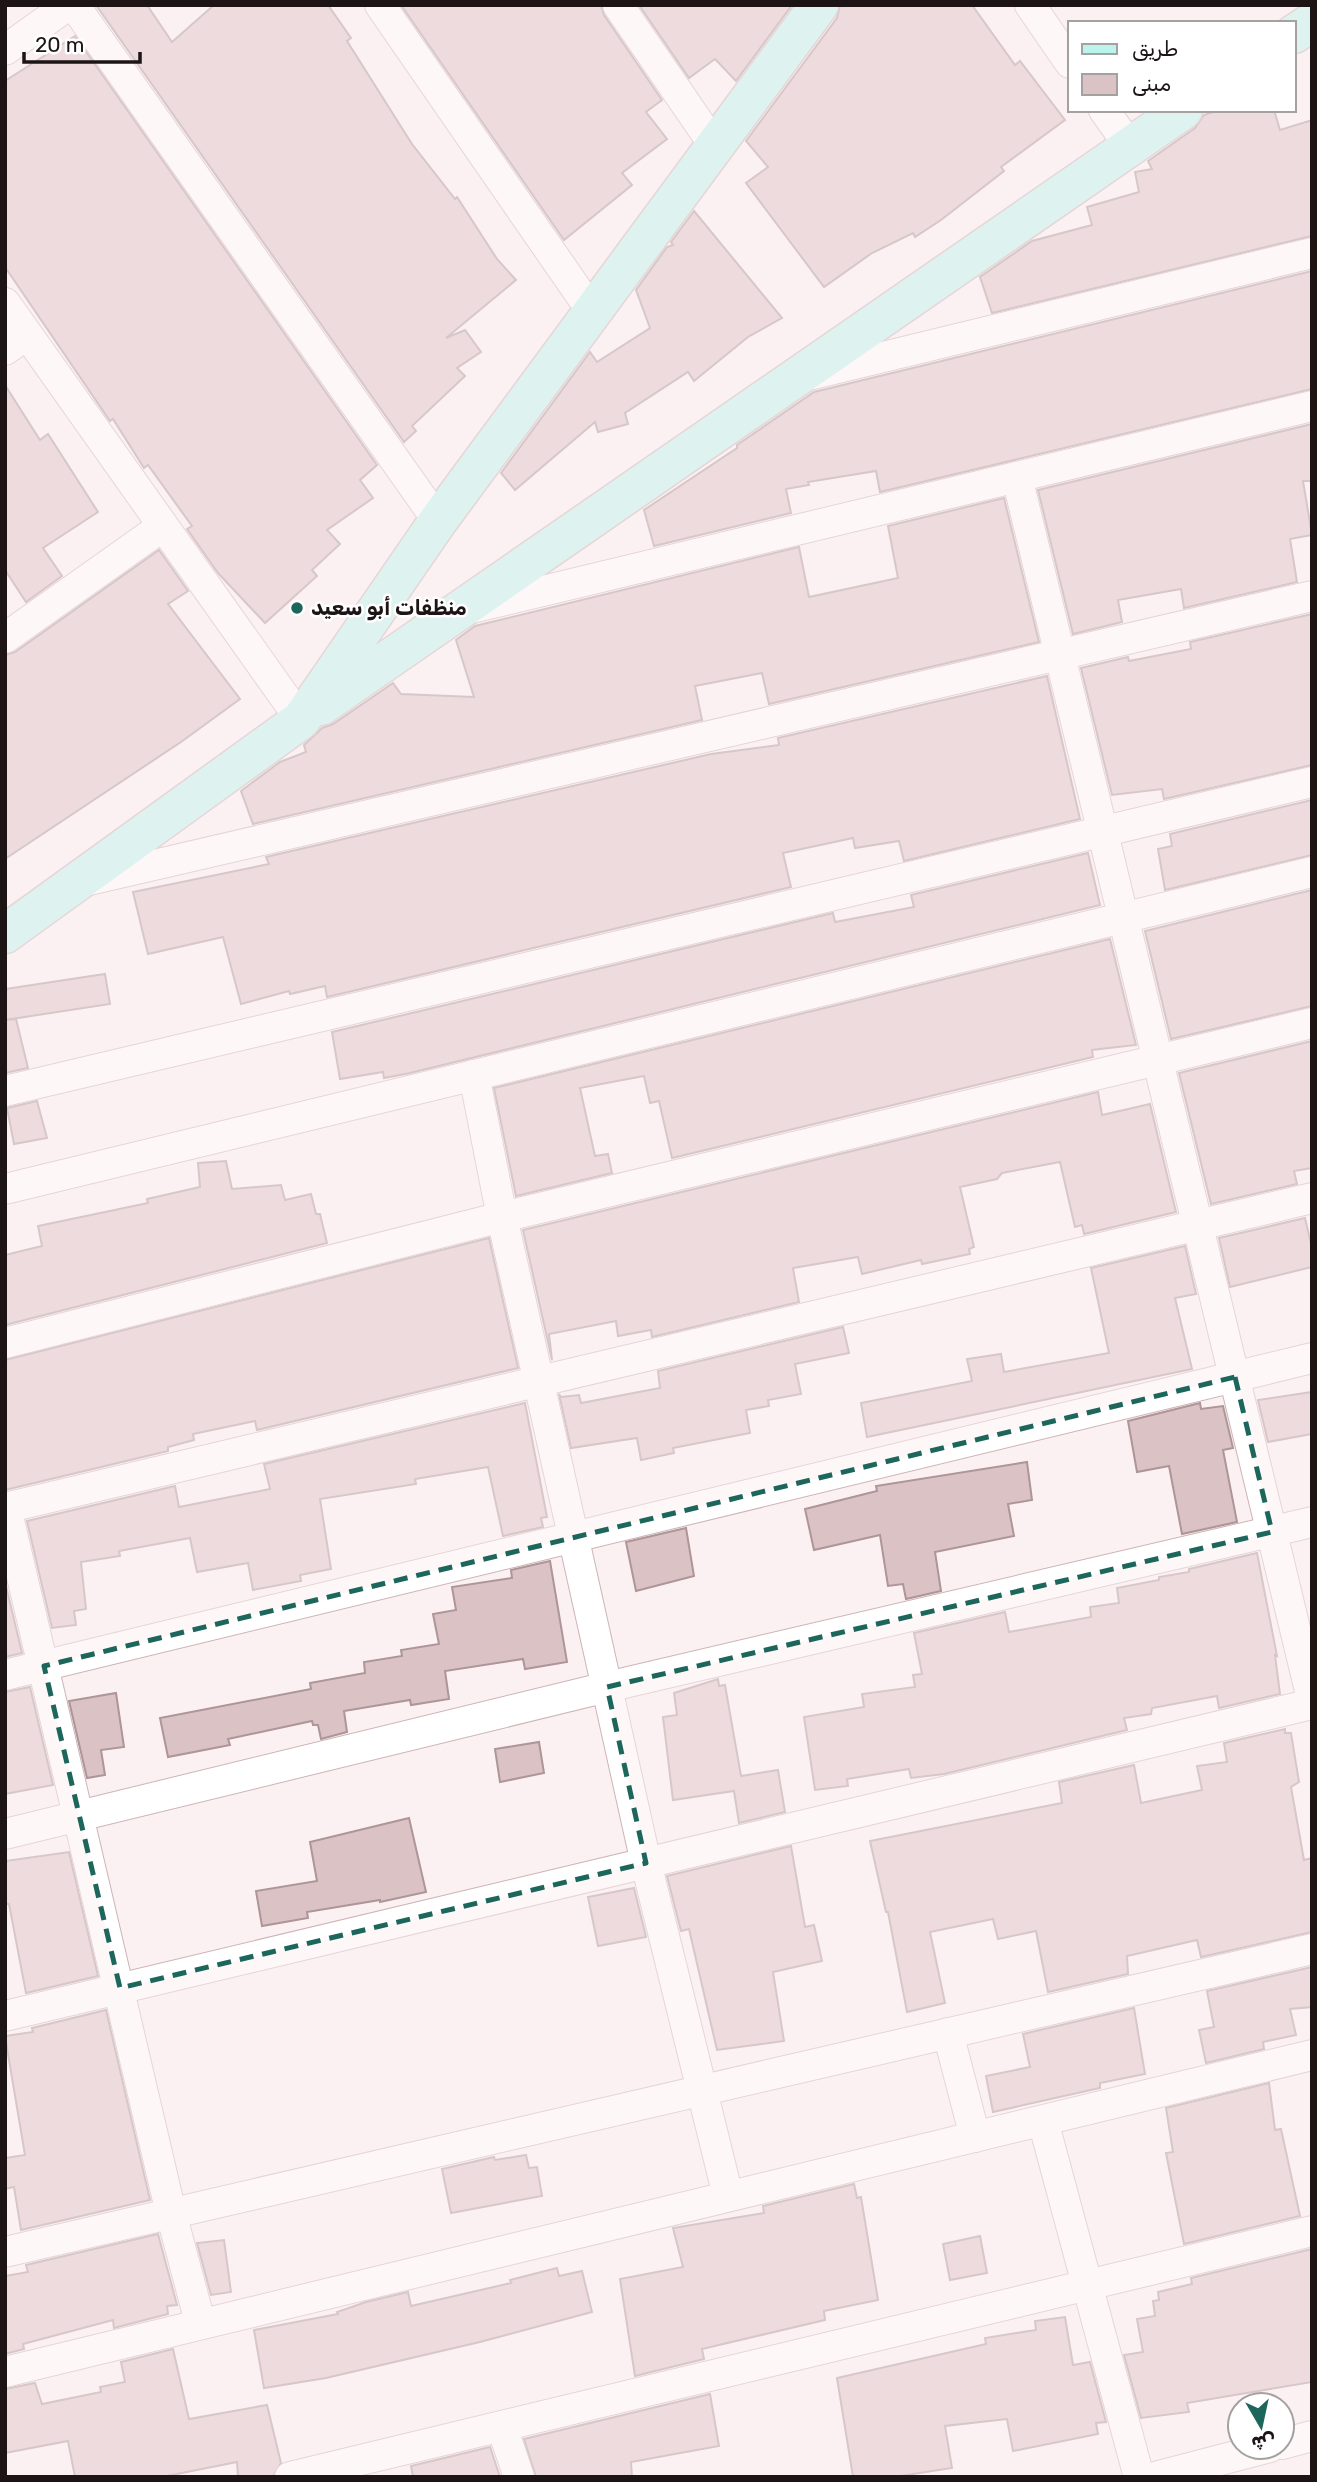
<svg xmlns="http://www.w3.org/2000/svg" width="1317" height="2482" viewBox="0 0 1317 2482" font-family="Rubik,Cairo,sans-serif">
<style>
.building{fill:#dbc2c5;stroke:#ad9598;stroke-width:2}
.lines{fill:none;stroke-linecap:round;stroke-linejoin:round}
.minor-casing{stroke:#ccb4b7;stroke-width:32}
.secondary-casing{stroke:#ccb4b7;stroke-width:41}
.minor{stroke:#fff;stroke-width:30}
.secondary{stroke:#bbf4ed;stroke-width:38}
.marked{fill:none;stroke:#1d665b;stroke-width:5;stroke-dasharray:14 9;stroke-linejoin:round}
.poi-dot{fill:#1d665b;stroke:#fff;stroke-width:2.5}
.labels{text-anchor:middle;stroke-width:5;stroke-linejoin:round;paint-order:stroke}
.poi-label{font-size:21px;font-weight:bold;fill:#1d1415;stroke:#fff;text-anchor:start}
</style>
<rect width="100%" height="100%" fill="#fcf1f2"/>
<g class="building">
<path d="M96 5H147L172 42 214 5H328L351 38 347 41 412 144 455 199 457 197 497 259 516 280 446 338 465 330 481 352 457 368 465 376 412 426 416 431 404 442Z"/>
<path d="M401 5H601L604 15 662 100 646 112 667 139 622 173 632 185 564 240Z"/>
<path d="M639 5H792L736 81 715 59 689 78Z"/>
<path d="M840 5H972L1015 65 1020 61 1065 120 1001 167 1004 171 941 220 915 237 913 233 872 253 824 287 746 183 768 167 746 141 837 18Z"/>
<path d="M75 36 377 465 360 480 373 498 327 530 340 544 312 570 317 576 265 623 218 573 187 529 192 526 148 465 144 468 113 419 110 421 5 267V81Z"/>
<path d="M1219 110H1274L1280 130 1312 120V236L992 313 980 277 1032 241 1092 225 1087 207 1139 192 1135 172 1152 169 1148 161 1195 128 1204 115Z"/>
<path d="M694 211 782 318 748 337 694 381 688 372 625 413 628 424 598 432 595 422 515 490 501 473 590 352 597 362 650 328 636 290 667 247 673 245 671 242Z"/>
<path d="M1312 271V389L880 492 876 471 808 482 809 485 786 489 791 513 654 546 644 510 737 448V445L814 392Z"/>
<path d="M5 385 40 440 48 434 98 512 43 548 62 576 26 602 5 570Z"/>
<path d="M1312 424V481H1303L1312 535 1290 539 1297 582 1184 608 1181 589 1118 600 1122 622 1073 634 1038 490Z"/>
<path d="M1004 498 1039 642 769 704 762 673 695 686 702 720 253 824 241 791 280 762 306 752 304 745 322 728 333 724 393 683 401 694 474 697 456 640 475 626 799 547 809 597 898 578 888 526Z"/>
<path d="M159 550 188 591 168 604 240 699 181 742 5 859V655L15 652Z"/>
<path d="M1312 614V765L1164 799 1162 789 1112 795 1081 668 1128 657 1129 661 1191 649 1190 642Z"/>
<path d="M1047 676 1080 819 904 861 899 841 855 848 853 838 783 853 791 887 327 997 325 986 290 994 289 991 241 1004 223 937 148 954 133 892 269 864 266 857 711 754 779 745 778 738Z"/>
<path d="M1312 800V855L1165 890 1158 849 1172 846 1170 834Z"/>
<path d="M1088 853 1100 905 410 1073 384 1078 383 1072 340 1079 332 1032 833 913 835 922 914 907 911 895Z"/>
<path d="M1312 890V1006L1171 1039 1145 931Z"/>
<path d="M1110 939 1136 1045 1092 1050 1093 1057 672 1158 659 1101 650 1103 644 1076 580 1088 595 1156 608 1154 612 1173 516 1196 494 1088Z"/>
<path d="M105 974 110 1004 5 1020V989Z"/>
<path d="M16 1019 28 1068 5 1073V1020Z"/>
<path d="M1312 1041V1168L1294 1171 1297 1184 1211 1204 1179 1073Z"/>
<path d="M1098 1092 1102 1115 1150 1104 1176 1212 1084 1234 1082 1225 1075 1227 1060 1162 1002 1173 997 1179 960 1187 974 1247 969 1249 970 1254 922 1264 921 1260 862 1274 858 1257 793 1268 799 1302 652 1337 651 1330 618 1336 616 1321 549 1334 552 1360 523 1230Z"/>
<path d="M37 1101 47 1138 14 1144 7 1108Z"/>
<path d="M226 1161 232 1189 281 1185 285 1200 311 1194 316 1214H320L327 1243 5 1325V1255L42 1246 38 1226 148 1203 147 1199 200 1187 198 1163Z"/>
<path d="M1305 1218 1312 1248V1267L1230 1287 1219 1238Z"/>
<path d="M489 1238 518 1368 257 1430 255 1421 193 1434 194 1440 168 1447V1451L5 1490V1360Z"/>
<path d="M1185 1246 1196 1294 1175 1298 1192 1369 867 1437 861 1403 972 1381 967 1359 1001 1354 1004 1372 1109 1353 1091 1268Z"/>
<path d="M843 1327 849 1353 795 1364 801 1394 768 1400 769 1406 746 1410 750 1433 673 1448 674 1453 641 1460 637 1438 571 1448 559 1394 561 1397 579 1395 581 1403 660 1388 658 1371Z"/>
<path d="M1312 1392V1434L1268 1442 1258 1400Z"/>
<path d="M525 1403 547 1517 541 1518 543 1527 503 1536 488 1467 415 1479 416 1484 320 1499 331 1569 300 1575 301 1581 253 1590 248 1563 197 1572 190 1538 119 1551 120 1556 81 1562 86 1609 74 1611 76 1625 52 1628 27 1521 175 1486 179 1507 270 1489 264 1464Z"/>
<path d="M1200 1403 1201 1409 1223 1406 1233 1448 1223 1450 1237 1522 1182 1534 1169 1466 1137 1472 1128 1421Z"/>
<path d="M1027 1462 1032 1500 1008 1504 1014 1536 935 1552 941 1591 906 1599 903 1584 888 1586 880 1535 814 1550 805 1509 877 1491 876 1486Z"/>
<path d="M686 1528 694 1576 636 1591 626 1542Z"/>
<path d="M1257 1553 1277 1656 1275 1655 1280 1694 1219 1708 1217 1696 1152 1708 1151 1714 1124 1718 1127 1730 944 1774 911 1778 909 1769 847 1779 848 1786 815 1790 804 1717 864 1707 862 1694 915 1687 913 1675 922 1674 914 1633 1005 1612 1009 1632 1091 1617 1090 1607 1119 1603 1117 1588 1159 1580V1577L1189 1572V1569Z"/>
<path d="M550 1561 567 1662 525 1669 523 1659 445 1671 449 1699 411 1705 410 1700 344 1711 347 1732 321 1739 318 1725H313L312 1721 228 1739 230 1745 168 1757 160 1718 311 1689 310 1683 365 1673 364 1662 402 1656 401 1650 439 1644 433 1614 456 1610 452 1587 512 1578 511 1570Z"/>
<path d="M5 1582 22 1653 5 1657Z"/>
<path d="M718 1679 719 1686 725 1685 741 1776 778 1770 785 1812 739 1823 734 1791 673 1800 663 1717 677 1715 674 1693Z"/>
<path d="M30 1687 53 1785 5 1794V1692Z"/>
<path d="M116 1693 124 1747 101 1750 105 1775 87 1778 69 1701Z"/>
<path d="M1285 1729V1733H1291L1299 1782 1291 1787 1304 1860 1312 1858V1932L1201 1957 1197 1940 1127 1956 1128 1974 1048 1992 1036 1931 998 1939 993 1919 930 1932 945 2003 907 2012 888 1912H886L870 1841 1062 1803 1059 1782 1134 1765 1141 1803 1202 1790 1197 1766 1227 1762 1224 1743Z"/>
<path d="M539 1742 544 1773 500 1782 495 1749Z"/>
<path d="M409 1818 426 1892 380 1902V1900L307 1912 308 1918 262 1926 256 1891 317 1881 310 1842Z"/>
<path d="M791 1846 805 1927 814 1925 822 1961 773 1972 784 2041 717 2050 689 1929 681 1931 667 1876Z"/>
<path d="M69 1852 98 1976 26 1993 9 1904H5V1861Z"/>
<path d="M634 1888 646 1937 598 1946 588 1897Z"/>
<path d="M1312 1967V2007L1290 2009 1296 2035 1263 2042 1264 2049 1206 2063 1199 2030 1214 2027 1207 1991Z"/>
<path d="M1134 2008 1145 2074 1100 2083V2088L993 2112 986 2076 1030 2067 1023 2034Z"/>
<path d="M106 2010 150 2200 21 2230 14 2187 5 2189V2158L25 2155 5 2036 33 2032 32 2028Z"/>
<path d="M1269 2083 1275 2130 1281 2129 1300 2216 1184 2244 1166 2153 1173 2152 1166 2108Z"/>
<path d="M526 2155 529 2168 537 2167 542 2196 451 2213 442 2169 494 2157 495 2160Z"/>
<path d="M854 2184 857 2198 861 2197 878 2300 824 2311 825 2320 702 2349 704 2359 635 2376 620 2279 683 2267 673 2228 764 2213 763 2206Z"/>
<path d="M158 2234 177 2305 167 2306 168 2314 114 2328 113 2320 23 2344 24 2349 5 2354V2276L28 2272 26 2265Z"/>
<path d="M980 2236 987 2273 950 2280 943 2244Z"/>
<path d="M224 2240 231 2292 211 2295 197 2243Z"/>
<path d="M1312 2249V2382L1187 2403 1189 2412 1141 2418 1124 2355 1143 2352 1137 2319 1155 2316 1153 2301 1159 2300 1158 2292 1192 2284 1191 2278Z"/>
<path d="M557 2268 559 2276 582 2271 592 2312 480 2342 326 2378 264 2388 254 2330 338 2314 337 2312 366 2302 408 2292 411 2306 511 2283 510 2280Z"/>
<path d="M1065 2317 1073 2365 1090 2362 1106 2422 1096 2423 1098 2434 1013 2451 1007 2419 945 2426 952 2468 894 2477H853L837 2378 986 2344 985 2338 1036 2330 1035 2321Z"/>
<path d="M173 2349 189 2419 267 2405 281 2463 273 2477H238L237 2462 162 2477H75L68 2441 5 2453V2389L35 2383 42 2404 101 2392 100 2387 125 2382 121 2362Z"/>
<path d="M710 2394 719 2446 631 2462 632 2477H536L524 2439Z"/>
<path d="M490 2447 500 2477H413L411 2466Z"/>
</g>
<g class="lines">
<defs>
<g id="minor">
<path d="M74 5 438 521"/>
<path d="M380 5 591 310"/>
<path d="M618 5 714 145"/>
<path d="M1030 5 1070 63"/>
<path d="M5 50 68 5"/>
<path d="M1104 110 1130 147"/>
<path d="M5 303 301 720"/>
<path d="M5 350 27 334"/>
<path d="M809 375 1312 253"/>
<path d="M1017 477 1312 1699"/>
<path d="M472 608 1312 406"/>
<path d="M5 638 163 526"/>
<path d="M85 881 1312 596"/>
<path d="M474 1075 502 1217 646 1863 728 2196"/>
<path d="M5 1091 1312 782"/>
<path d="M5 1189 1312 872"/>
<path d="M5 1343 502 1217 1312 1023"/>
<path d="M5 1508 1312 1198"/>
<path d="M6 1508 171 2213 200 2322"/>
<path d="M5 1675 1312 1358"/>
<path d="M5 1834 607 1687 1312 1522"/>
<path d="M5 2016 1312 1704"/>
<path d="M948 2033 975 2137"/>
<path d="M1043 2121 1139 2477"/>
<path d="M5 2252 1312 1949"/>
<path d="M5 2372 1312 2055"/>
<path d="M502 2427 519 2477"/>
<path d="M1282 2444 1312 2436"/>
<path d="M290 2477 1312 2231"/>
<path d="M1155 2477 1270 2447"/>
</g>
<g id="secondary">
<path d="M1294 34 1312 22"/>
<path d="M321 706 1183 110"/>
<path d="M5 934 301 720 438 521 819 5"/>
</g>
</defs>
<use href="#minor" class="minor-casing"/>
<use href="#secondary" class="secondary-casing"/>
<use href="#minor" class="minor"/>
<use href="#secondary" class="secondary"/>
</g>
<path d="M0 0H1317V2482H0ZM1235 1377 1272 1532 607 1687 646 1863 120 1988 44 1666Z" fill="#fcf1f2" fill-opacity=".55" fill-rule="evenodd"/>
<path class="marked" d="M1235 1377 1272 1532 607 1687 646 1863 120 1988 44 1666Z"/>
<circle class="poi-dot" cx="297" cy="608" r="7"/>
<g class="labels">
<g class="poi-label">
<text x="311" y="615">منظفات أبو سعيد</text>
</g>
</g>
<rect width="1317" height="2482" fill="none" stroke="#1d1415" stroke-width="14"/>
<rect x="1068" y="21" width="228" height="91" fill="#ffffff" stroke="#a5a1a1" stroke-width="2"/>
<rect x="1082" y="44" width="35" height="10" fill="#bbf4ed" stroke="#a5a1a1" stroke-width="2"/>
<text x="1132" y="56" font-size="21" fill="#1d1415">طريق</text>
<rect x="1082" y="74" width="35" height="21" fill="#dbc2c5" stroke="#a5a1a1" stroke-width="2"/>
<text x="1132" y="91" font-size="21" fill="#1d1415">مبنى</text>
<g transform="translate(1261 2426) rotate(171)"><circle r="33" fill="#ffffff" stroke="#a5a1a1" stroke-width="2"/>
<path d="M0-5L12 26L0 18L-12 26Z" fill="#1d665b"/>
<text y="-10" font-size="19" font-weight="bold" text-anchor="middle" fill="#1d1415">ش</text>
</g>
<path d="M24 52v10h116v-10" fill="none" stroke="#1d1415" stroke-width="3.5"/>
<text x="35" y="52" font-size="21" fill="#1d1415" stroke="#ffffff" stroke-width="5" paint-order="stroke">20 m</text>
</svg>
